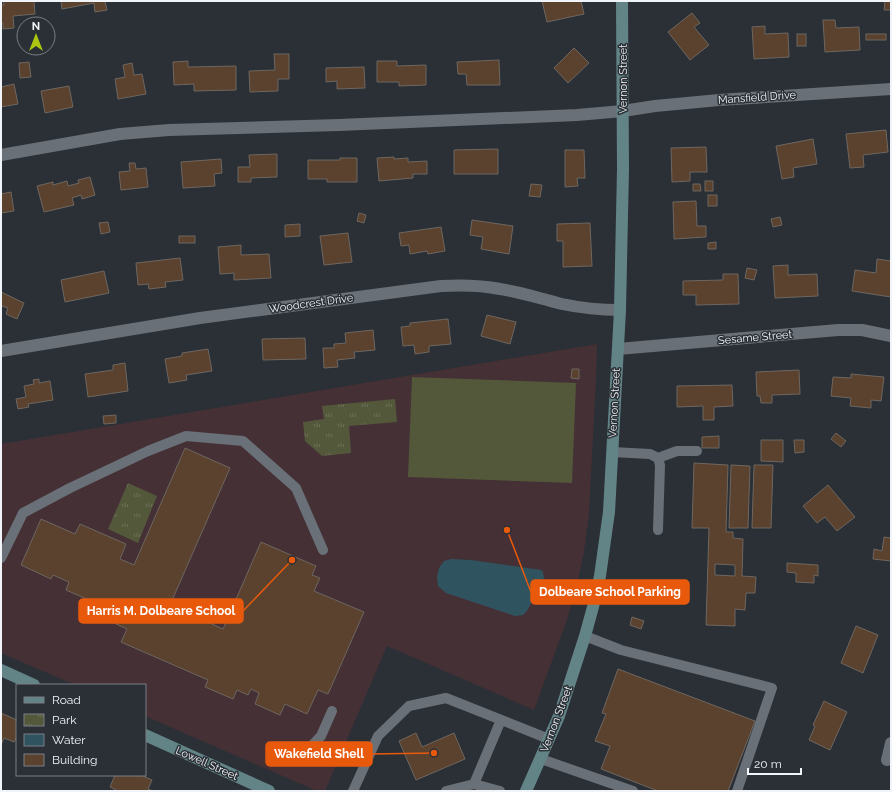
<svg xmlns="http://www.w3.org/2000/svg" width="892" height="792" viewBox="0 0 892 792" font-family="Raleway,sans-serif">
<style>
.education{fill:#443035}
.park{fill:url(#park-tufts)}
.pitch{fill:#53583b}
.water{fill:#2f5460}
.building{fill:#5b422f;stroke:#6e6660;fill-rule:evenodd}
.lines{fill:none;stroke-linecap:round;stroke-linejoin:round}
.service{stroke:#697077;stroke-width:10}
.minor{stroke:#697077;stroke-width:12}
.secondary{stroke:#628486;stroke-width:12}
.labels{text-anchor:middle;stroke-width:3;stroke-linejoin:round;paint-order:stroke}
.street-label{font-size:11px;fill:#f1f5f9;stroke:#2a3036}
.leader{fill:none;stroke:#e8590c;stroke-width:1.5}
.callout-dot{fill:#e8590c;stroke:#2a3036;stroke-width:1.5}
.callout{fill:#e8590c;stroke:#e8590c;stroke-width:1.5}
.callout-label{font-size:12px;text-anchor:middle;font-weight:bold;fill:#fff}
</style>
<defs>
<pattern id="park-tufts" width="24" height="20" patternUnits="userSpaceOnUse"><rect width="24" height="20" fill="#53583b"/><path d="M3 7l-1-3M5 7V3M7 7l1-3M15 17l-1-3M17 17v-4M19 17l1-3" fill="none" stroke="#6c7158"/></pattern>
</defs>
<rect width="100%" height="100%" fill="#2a3036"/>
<path class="education" d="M597 344 596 379 589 514 584 552 576 589 567 620 534 710 387 646 325 791H317L145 716V685H75L1 653V444Z"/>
<g class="park">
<path d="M395 399 397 422 349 426 351 453 322 456 305 441 303 422 324 419 322 406Z"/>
<path d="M128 483 157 496 138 543 108 529Z"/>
</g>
<path class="pitch" d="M412 377 576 383 572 483 408 477Z"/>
<path class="water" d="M451 559 471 560 541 570 543 572 544 579 527 611 523 615 515 616 446 593 438 586 437 577 439 568 444 561Z"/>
<g class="building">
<path d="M3 1H34L35 14 13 16 14 28 3 29V23H1V5H4Z"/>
<path d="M61 1H105L107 10 95 12 94 3 62 9Z"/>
<path d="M542 1H581L584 14 547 22Z"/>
<path d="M885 1H891V10H884Z"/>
<path d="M692 13 700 23 694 27 709 45 690 60 668 32Z"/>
<path d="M823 20H835L836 28 859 27 860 50 825 52Z"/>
<path d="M765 26V34L788 33 789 57 754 59 752 27Z"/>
<rect x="797" y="34" width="9" height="12"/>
<rect x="866" y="34" width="20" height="6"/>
<path d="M574 48 589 63 568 83 554 68Z"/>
<path d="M274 54H289V79H278V91L250 92 249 71 275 70Z"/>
<path d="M499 60 500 85H467L466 74H458L457 62Z"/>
<path d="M188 61V67L236 66V90L194 91V84L174 85 173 62Z"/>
<path d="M377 61H397V66L426 65V85L399 86V82H377Z"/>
<path d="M29 62 31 77 20 78 19 63Z"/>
<path d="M132 63 134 75 142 74 146 94 118 99 115 79 125 77 123 65Z"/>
<path d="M364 67 365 88 337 89V81L326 82V68Z"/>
<path d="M14 84 18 104 1 107V87Z"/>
<path d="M69 86 73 107 45 113 41 91Z"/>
<path d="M886 130 888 152 863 155 864 167 850 168 846 134Z"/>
<path d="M813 139 817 164 793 168 794 177 782 179 776 146Z"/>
<path d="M706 147 707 172H690V181L672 182 671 148Z"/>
<path d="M498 149V174H454V150Z"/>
<path d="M565 150H584L585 178H577L578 186 565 187Z"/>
<path d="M277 154V177L251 178V182H238V167H250L249 155Z"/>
<path d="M394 157V159L408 158V162L427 161V174H413V178L379 181 377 158Z"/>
<path d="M340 158H357V182H327V179H308V160H340Z"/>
<path d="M221 159 222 173 214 174 215 186 183 188 181 162Z"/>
<path d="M129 163H135L136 169 146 168 148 187 121 190 119 172 130 171Z"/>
<path d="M90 177 95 195 82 199 81 195 72 198 74 205 44 212 37 186 53 182V185L67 181 68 186 79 183 78 180Z"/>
<rect x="705" y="181" width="8" height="10"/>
<path d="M531 184 542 185 540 197 529 196Z"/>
<path d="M693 184H700L701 191H693Z"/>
<path d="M11 192 14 211 1 213V194Z"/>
<rect x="708" y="195" width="9" height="11"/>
<path d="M696 201 697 226H706V237L674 239 673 202Z"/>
<path d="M359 213 366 215 364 223 357 221Z"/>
<path d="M780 217 782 225 773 227 771 219Z"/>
<path d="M472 220 513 226 509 254 481 249 483 237 470 235Z"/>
<path d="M108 222 110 232 101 234 99 223Z"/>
<path d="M590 223 592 266 563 267V241H557V224Z"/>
<path d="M300 224V236L285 237V225Z"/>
<path d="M441 227 445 251 428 254 427 251 410 254 409 245 401 246 399 233Z"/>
<path d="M348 233 352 262 324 265 320 236Z"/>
<rect x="179" y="236" width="16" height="7"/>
<path d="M716 242V249H708V243Z"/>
<path d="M241 245V255L269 254 271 278 234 280V273L220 274 218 247Z"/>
<path d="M180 258 183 280 165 282 166 287 149 289 148 284 138 285 136 263Z"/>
<path d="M877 259 891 261V297L852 291 855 270 876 273Z"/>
<path d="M788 265V275L817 274 818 296 775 298 773 266Z"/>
<path d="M747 268 757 270 754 280 745 278Z"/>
<path d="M104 271 109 293 65 302 61 280Z"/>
<path d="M723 274H738L739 304 696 305V295H683V281L723 280Z"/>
<path d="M1 292 24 303 17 319 6 314 8 308 2 306 1 307Z"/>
<path d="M487 315 516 322 510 344 481 336Z"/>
<path d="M448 319 451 344 429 346V352L415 354 414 345 403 346 401 327 410 326V323Z"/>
<path d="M373 330 375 350 354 352 355 358 337 360 338 367 324 368 323 348H334V344L346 343 345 333Z"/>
<path d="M305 338 306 359 263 360 262 339Z"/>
<path d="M208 349 212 371 186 375 187 380 169 383 165 359 182 356V353Z"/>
<path d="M125 363 128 391 88 397 85 374 113 370V365Z"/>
<path d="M572 369H579V379L571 378Z"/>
<path d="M799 370 800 394 772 395V403H761L760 396H757L756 372Z"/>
<path d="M851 374 884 377 881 401 871 400V408L850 406 851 398 831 396 833 377 851 378Z"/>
<path d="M39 379V383L50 381 53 400 28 404 29 407 18 409 16 399 26 397 24 386 34 384 33 380Z"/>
<path d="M732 385 733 406 714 407V420H703V406L677 407V386Z"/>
<path d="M116 415V423L104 424 103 416Z"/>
<path d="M836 433 846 441 841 447 831 439Z"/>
<path d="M719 436V448H702V437Z"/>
<path d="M761 440H783V462L761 461Z"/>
<path d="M794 440H804V452L795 453Z"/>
<path d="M185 448 230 468 170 605 223 629 261 542 316 566 312 575 320 578 314 591 364 612 328 694 318 690 307 714 285 704 280 715 255 704 259 693 251 689 248 695 237 690 233 699 205 687 208 680 121 642 127 629 99 616 103 606 66 590 69 582 53 575 51 579 21 565 41 519 75 534 80 524 126 544 120 559 134 565Z"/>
<path d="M694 463 728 465 726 532H733V538L743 539 742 576 756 577 755 593H746L745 610 735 609V626L706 625 709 528H692ZM715 564 735 565V576L715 575Z"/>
<path d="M731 465 750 466 748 528H729Z"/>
<path d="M754 465H773L771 528H752Z"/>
<path d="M828 485 855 517 837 531 825 517 817 523 803 506Z"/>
<path d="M884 537 891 538V561L873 559 874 549 882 551Z"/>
<path d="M787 563 818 565V576L814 575V583L796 582V573L787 572Z"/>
<path d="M632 617 644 621 641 629 630 625Z"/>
<path d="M856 626 878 635 863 673 841 663Z"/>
<path d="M618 669 755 721 728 791H658L601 769 610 746 595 741 606 714 602 713Z"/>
<path d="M824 701 847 712 830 750 809 740 815 726 813 725Z"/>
<path d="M1 713 17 720V736L14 742 4 738 1 745Z"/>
<path d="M416 733 422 747 454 733 465 759 416 780 399 741Z"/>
<path d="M115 775H141L152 780 148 789 153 791H118L110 787Z"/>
</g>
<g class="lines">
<g class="service">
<path d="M612 452 650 454 658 458 660 465 658 530"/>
<path d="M658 458 677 451H697"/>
<path d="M1 558 23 513 70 488 148 451 186 436 243 441 296 488 323 550"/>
<path d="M585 636 621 650 772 688 737 791"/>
<path d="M303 755 321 736 332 711"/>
<path d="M541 759 633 791"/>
<path d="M474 784 501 720"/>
<path d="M353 791 378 736 409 706 446 698 549 739"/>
<path d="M446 791 474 784 500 791"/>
</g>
<g class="minor">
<path d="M1 155 120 134 169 130 339 125 577 115 623 111 655 106 719 100 891 89"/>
<path d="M618 349 838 330H862L891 336"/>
<path d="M1 351 200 318 441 286C461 285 480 285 500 289 521 292 541 299 562 304 581 308 601 310 620 310"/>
<path d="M887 760 891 743"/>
</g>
<g class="secondary">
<path d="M1 670 34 685"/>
<path d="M145 735 269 791"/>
<path d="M526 791 559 716 585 636 593 607 600 576 609 512 620 310 623 169 622 1"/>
</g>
</g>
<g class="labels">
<g class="street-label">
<text transform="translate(623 79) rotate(-90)" y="4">Vernon Street</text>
<text transform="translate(757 97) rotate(-4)" y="4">Mansfield Drive</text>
<text transform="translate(311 303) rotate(-8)" y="4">Woodcrest Drive</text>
<text transform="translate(755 337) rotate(-5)" y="4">Sesame Street</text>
<text transform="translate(614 403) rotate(-87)" y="4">Vernon Street</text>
<text transform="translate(556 719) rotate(-69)" y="4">Vernon Street</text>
<text transform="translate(207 763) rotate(24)" y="4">Lowell Street</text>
</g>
</g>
<path class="leader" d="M507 530L531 592M292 560L243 611M434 753L372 754"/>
<g class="callout-dot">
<circle cx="507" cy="530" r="4"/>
<circle cx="292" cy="560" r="4"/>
<circle cx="434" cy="753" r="4"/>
</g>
<g class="callout">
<rect x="531" y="580" width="158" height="24" rx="4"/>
<rect x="79" y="599" width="164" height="24" rx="4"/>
<rect x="266" y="742" width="106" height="24" rx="4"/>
</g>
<g class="callout-label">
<text x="610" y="596">Dolbeare School Parking</text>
<text x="161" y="615">Harris M. Dolbeare School</text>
<text x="319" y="758">Wakefield Shell</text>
</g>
<rect width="892" height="792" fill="none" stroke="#f1f5f9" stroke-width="4"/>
<rect x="16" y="684" width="130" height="92" fill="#2a3036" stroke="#7a7f84"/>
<rect x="24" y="697" width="20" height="6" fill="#628486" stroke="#7a7f84"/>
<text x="52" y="704" font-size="12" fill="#f1f5f9">Road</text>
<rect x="24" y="714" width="20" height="12" fill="url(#park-tufts)" stroke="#7a7f84"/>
<text x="52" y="724" font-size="12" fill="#f1f5f9">Park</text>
<rect x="24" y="734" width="20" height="12" fill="#2f5460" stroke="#7a7f84"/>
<text x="52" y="744" font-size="12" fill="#f1f5f9">Water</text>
<rect x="24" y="754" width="20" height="12" fill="#5b422f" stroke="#7a7f84"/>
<text x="52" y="764" font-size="12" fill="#f1f5f9">Building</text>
<g transform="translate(36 36)"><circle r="19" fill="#2a3036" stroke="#7a7f84"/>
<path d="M0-3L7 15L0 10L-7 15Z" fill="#acc611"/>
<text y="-6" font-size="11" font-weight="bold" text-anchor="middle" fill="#f1f5f9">N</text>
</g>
<path d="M748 768v6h53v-6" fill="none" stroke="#f1f5f9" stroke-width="2"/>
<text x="754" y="768" font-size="12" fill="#f1f5f9" stroke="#2a3036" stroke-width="3" paint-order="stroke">20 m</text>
</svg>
